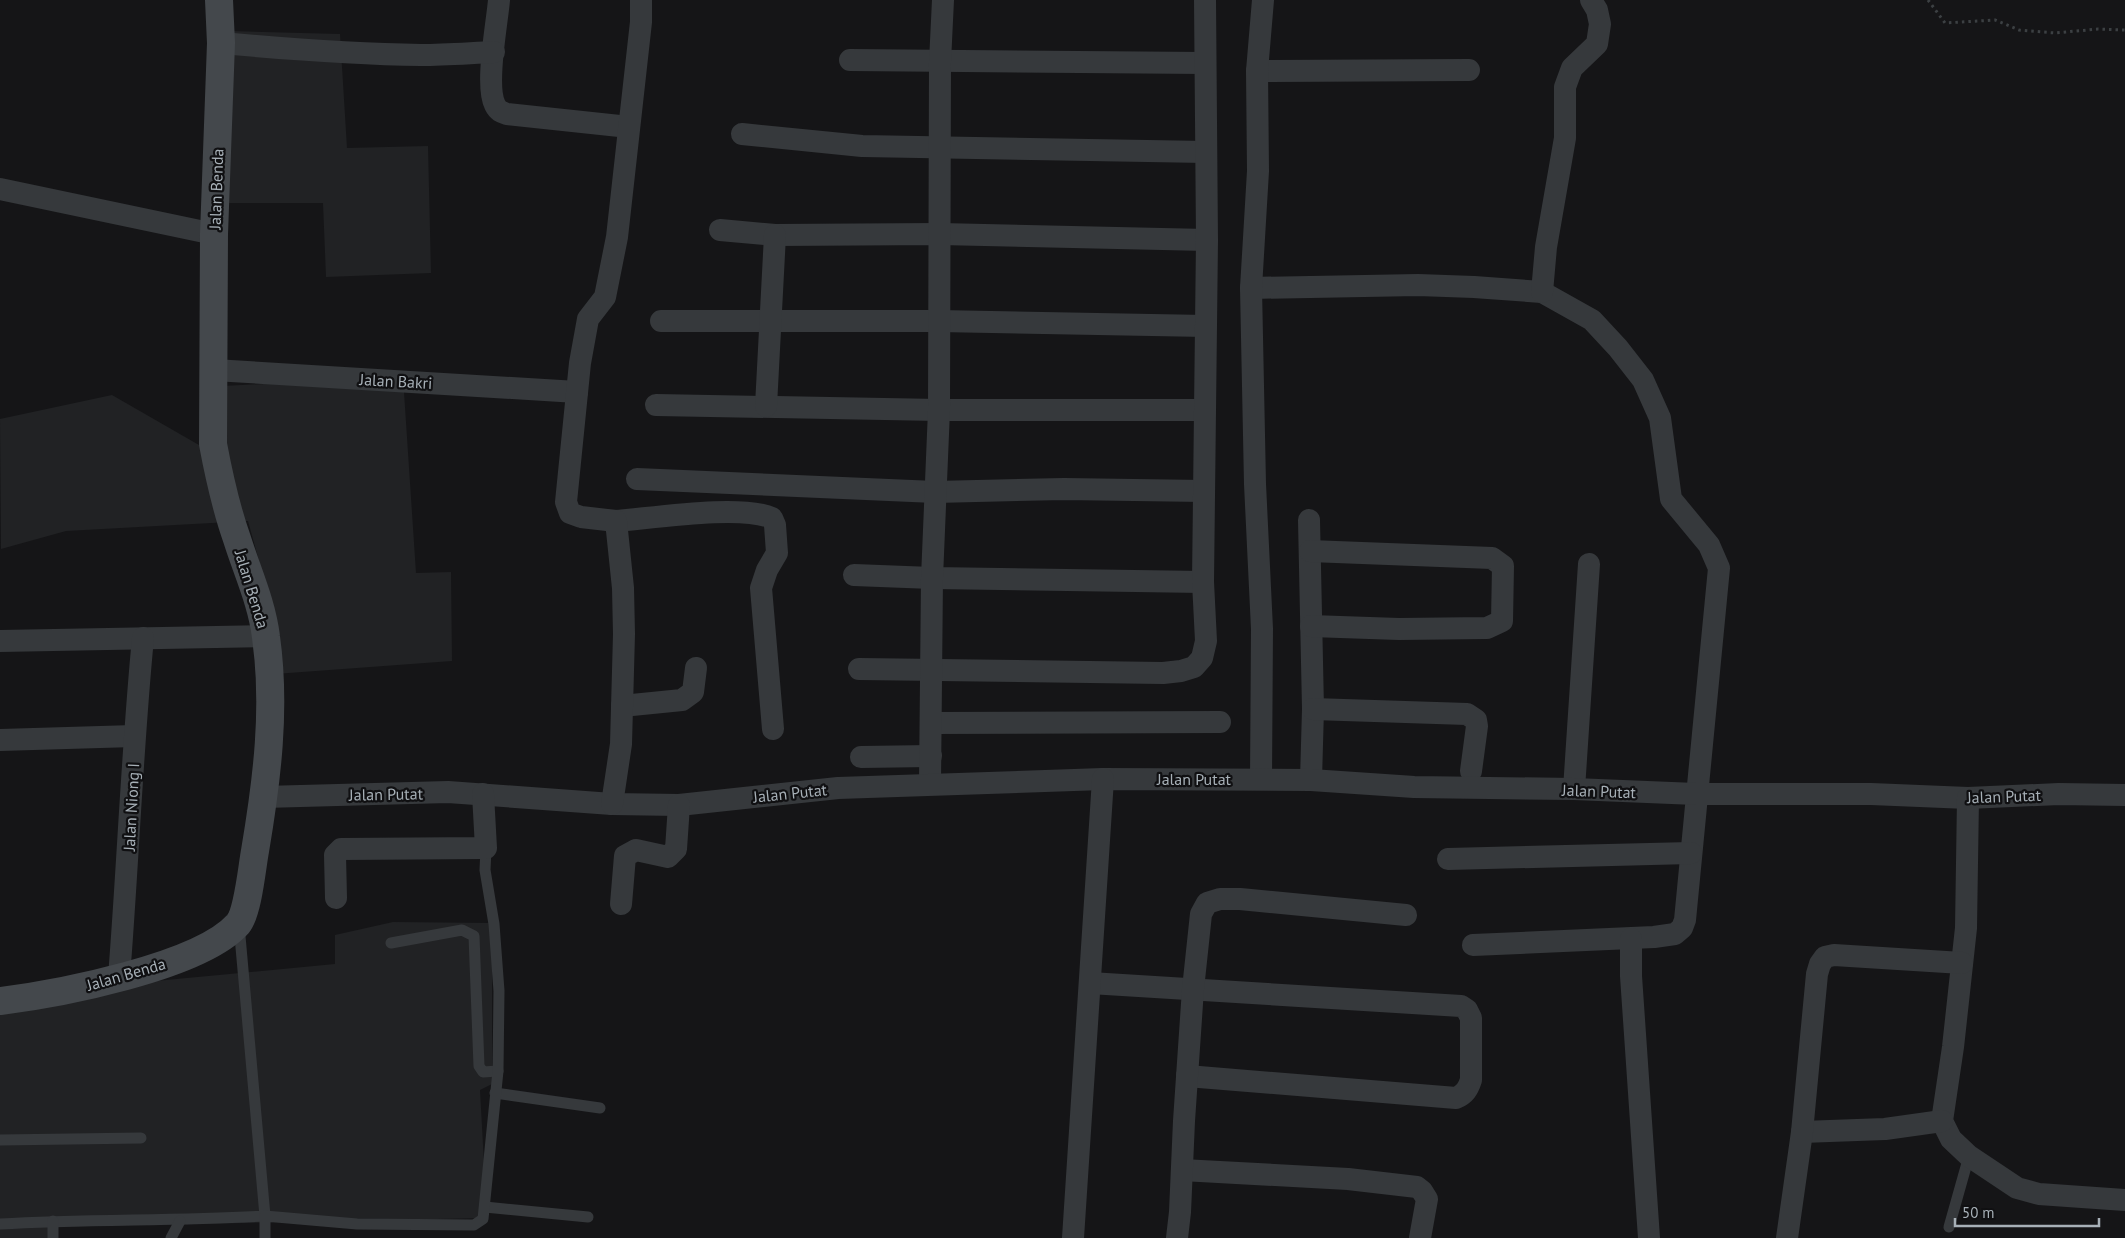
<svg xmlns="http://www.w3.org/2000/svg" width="2125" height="1238" viewBox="0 0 2125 1238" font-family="'PT Sans',sans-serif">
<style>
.built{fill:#212224}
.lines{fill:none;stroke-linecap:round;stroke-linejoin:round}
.path{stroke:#3c4043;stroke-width:3;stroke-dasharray:2.5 4;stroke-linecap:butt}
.lane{stroke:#36393c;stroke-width:11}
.street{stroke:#36393c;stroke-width:22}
.secondary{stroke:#44484c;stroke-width:28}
.labels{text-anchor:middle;stroke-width:4.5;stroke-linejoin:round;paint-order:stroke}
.street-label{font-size:16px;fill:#a7b0b7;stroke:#101012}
</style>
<rect width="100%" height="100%" fill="#151517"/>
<g class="built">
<path d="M230 31 340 34 347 148 428 146 431 273 326 277 323 203H223Z"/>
<path d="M403 377 416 573 451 572 452 661 275 674 267 590 248 521 66 531 1 549 0 419 112 395 199 445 203 387Z"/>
<path d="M393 922 492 923V1084L480 1090 487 1218 51 1227 50 1238H0V1000L81 988 335 964V935Z"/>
</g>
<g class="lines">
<path class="path" d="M1928 0 1945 23 1995 20 2019 30 2055 33 2098 29 2125 30"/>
<g class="lane">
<path d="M391 943 462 930 474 936 479 1066 483 1072 498 1071"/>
<path d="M495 1093 600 1108"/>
<path d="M0 1140 141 1138"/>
<path d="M485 1207 588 1217"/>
<path d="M0 1224C88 1219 177 1221 265 1216L239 925"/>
<path d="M1949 1227 1969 1156"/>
<path d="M53 1238V1221"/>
<path d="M171 1238 180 1221"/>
<path d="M265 1238V1216L357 1224 474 1225 483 1219 498 1071 499 991 494 924 485 870 486 848"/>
</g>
<g class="street">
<path d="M499 0C497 24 485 86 495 105 498 111 501 112 507 114L629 127"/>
<path d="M221 43C288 49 354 54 421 55 445 55 470 53 494 52"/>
<path d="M850 60 1205 63"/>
<path d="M1257 71 1469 70"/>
<path d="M742 134 862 146 1206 152"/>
<path d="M0 189 214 234"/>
<path d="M720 230 775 235 940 234 1207 240"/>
<path d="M1251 288 1418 285 1474 287 1542 292 1592 320 1618 348 1643 380 1660 418 1671 499 1709 545 1719 568 1685 920 1682 928 1675 934 1654 937 1473 945"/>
<path d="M1542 292 1546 247 1565 138V87L1572 68 1597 44 1600 24 1597 10 1591 0"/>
<path d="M661 321H938L1206 326"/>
<path d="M214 370 577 392"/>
<path d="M656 405 939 410H1205"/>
<path d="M766 406 775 235"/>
<path d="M637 479 935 492 1064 489 1204 491"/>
<path d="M1309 520 1313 709 1311 780"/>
<path d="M616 521C653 518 741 504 772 518L775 525 777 553 767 570 761 588 773 729"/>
<path d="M1310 551 1492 558 1503 566 1502 621 1487 628 1399 629 1311 626"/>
<path d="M854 575 932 578 1203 582"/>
<path d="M0 641 266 636"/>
<path d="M859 669 1163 673 1181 671 1194 667 1202 658 1206 641 1203 582 1207 240 1205 0"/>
<path d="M622 706 682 700 693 692 696 668"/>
<path d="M1313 709 1467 714 1476 720 1477 726 1471 771"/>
<path d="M931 723 1220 722"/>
<path d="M0 740 134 736"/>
<path d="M861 757 931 756"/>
<path d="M1261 779 1262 629 1255 484 1251 288 1258 171 1257 71 1263 0"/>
<path d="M930 783 932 578 939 410 940 62 943 0"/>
<path d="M1574 789 1589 564"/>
<path d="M264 797 448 792 612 804 679 805 838 788 1103 779 1311 780 1414 787 1574 789 1696 794H1871L1968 798 2059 794 2125 795"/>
<path d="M1968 798 1966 928 1953 1047 1942 1121 1951 1139 1969 1156 2017 1188 2039 1194 2125 1200"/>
<path d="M612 804 621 744 624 634 623 588 616 521 581 517 570 513 566 502 580 363 588 319 605 297 617 237 641 22V0"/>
<path d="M1448 859 1691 853"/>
<path d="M336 898 335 855 341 849 486 848 483 794"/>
<path d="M621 904 625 856 636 850 668 857 676 849 679 805"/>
<path d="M1631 939V976L1649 1238"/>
<path d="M119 977C128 864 132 751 143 638"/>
<path d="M1090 983 1461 1006 1467 1010 1471 1018V1080C1468 1089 1465 1094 1456 1098L1187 1076"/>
<path d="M1802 1132 1885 1129 1942 1121"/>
<path d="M1182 1170 1348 1179 1417 1187 1422 1191 1427 1199 1420 1238"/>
<path d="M1073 1238 1103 779"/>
<path d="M1177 1238 1180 1212 1184 1121 1193 989 1201 914 1207 903 1220 899H1240L1406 915"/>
<path d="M1787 1238 1802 1132 1817 974 1820 964 1825 957 1834 955 1962 963"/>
</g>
<path class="secondary" d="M0 1001C57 994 200 967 238 924 248 912 252 867 255 851 267 780 276 708 266 637 262 603 247 571 237 539 226 508 219 476 213 444L214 234 221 43 219 0"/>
</g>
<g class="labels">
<g class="street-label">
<text transform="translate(216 189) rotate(-88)" y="6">Jalan Benda</text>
<text transform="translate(396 381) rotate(3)" y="6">Jalan Bakri</text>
<text transform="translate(252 589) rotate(73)" y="6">Jalan Benda</text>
<text x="1194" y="785">Jalan Putat</text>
<text transform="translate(1599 791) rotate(2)" y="6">Jalan Putat</text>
<text transform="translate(790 793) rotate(-6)" y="6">Jalan Putat</text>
<text transform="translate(386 794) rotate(-1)" y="6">Jalan Putat</text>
<text transform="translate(2004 796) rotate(-2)" y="6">Jalan Putat</text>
<text transform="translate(131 807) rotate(-87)" y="6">Jalan Niong I</text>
<text transform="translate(126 974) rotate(-16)" y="6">Jalan Benda</text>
</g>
</g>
<path d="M1955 1218v8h144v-8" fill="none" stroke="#a7b0b7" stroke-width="2.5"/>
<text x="1962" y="1218" font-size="15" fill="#a7b0b7" stroke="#101012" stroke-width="4" paint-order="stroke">50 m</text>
</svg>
